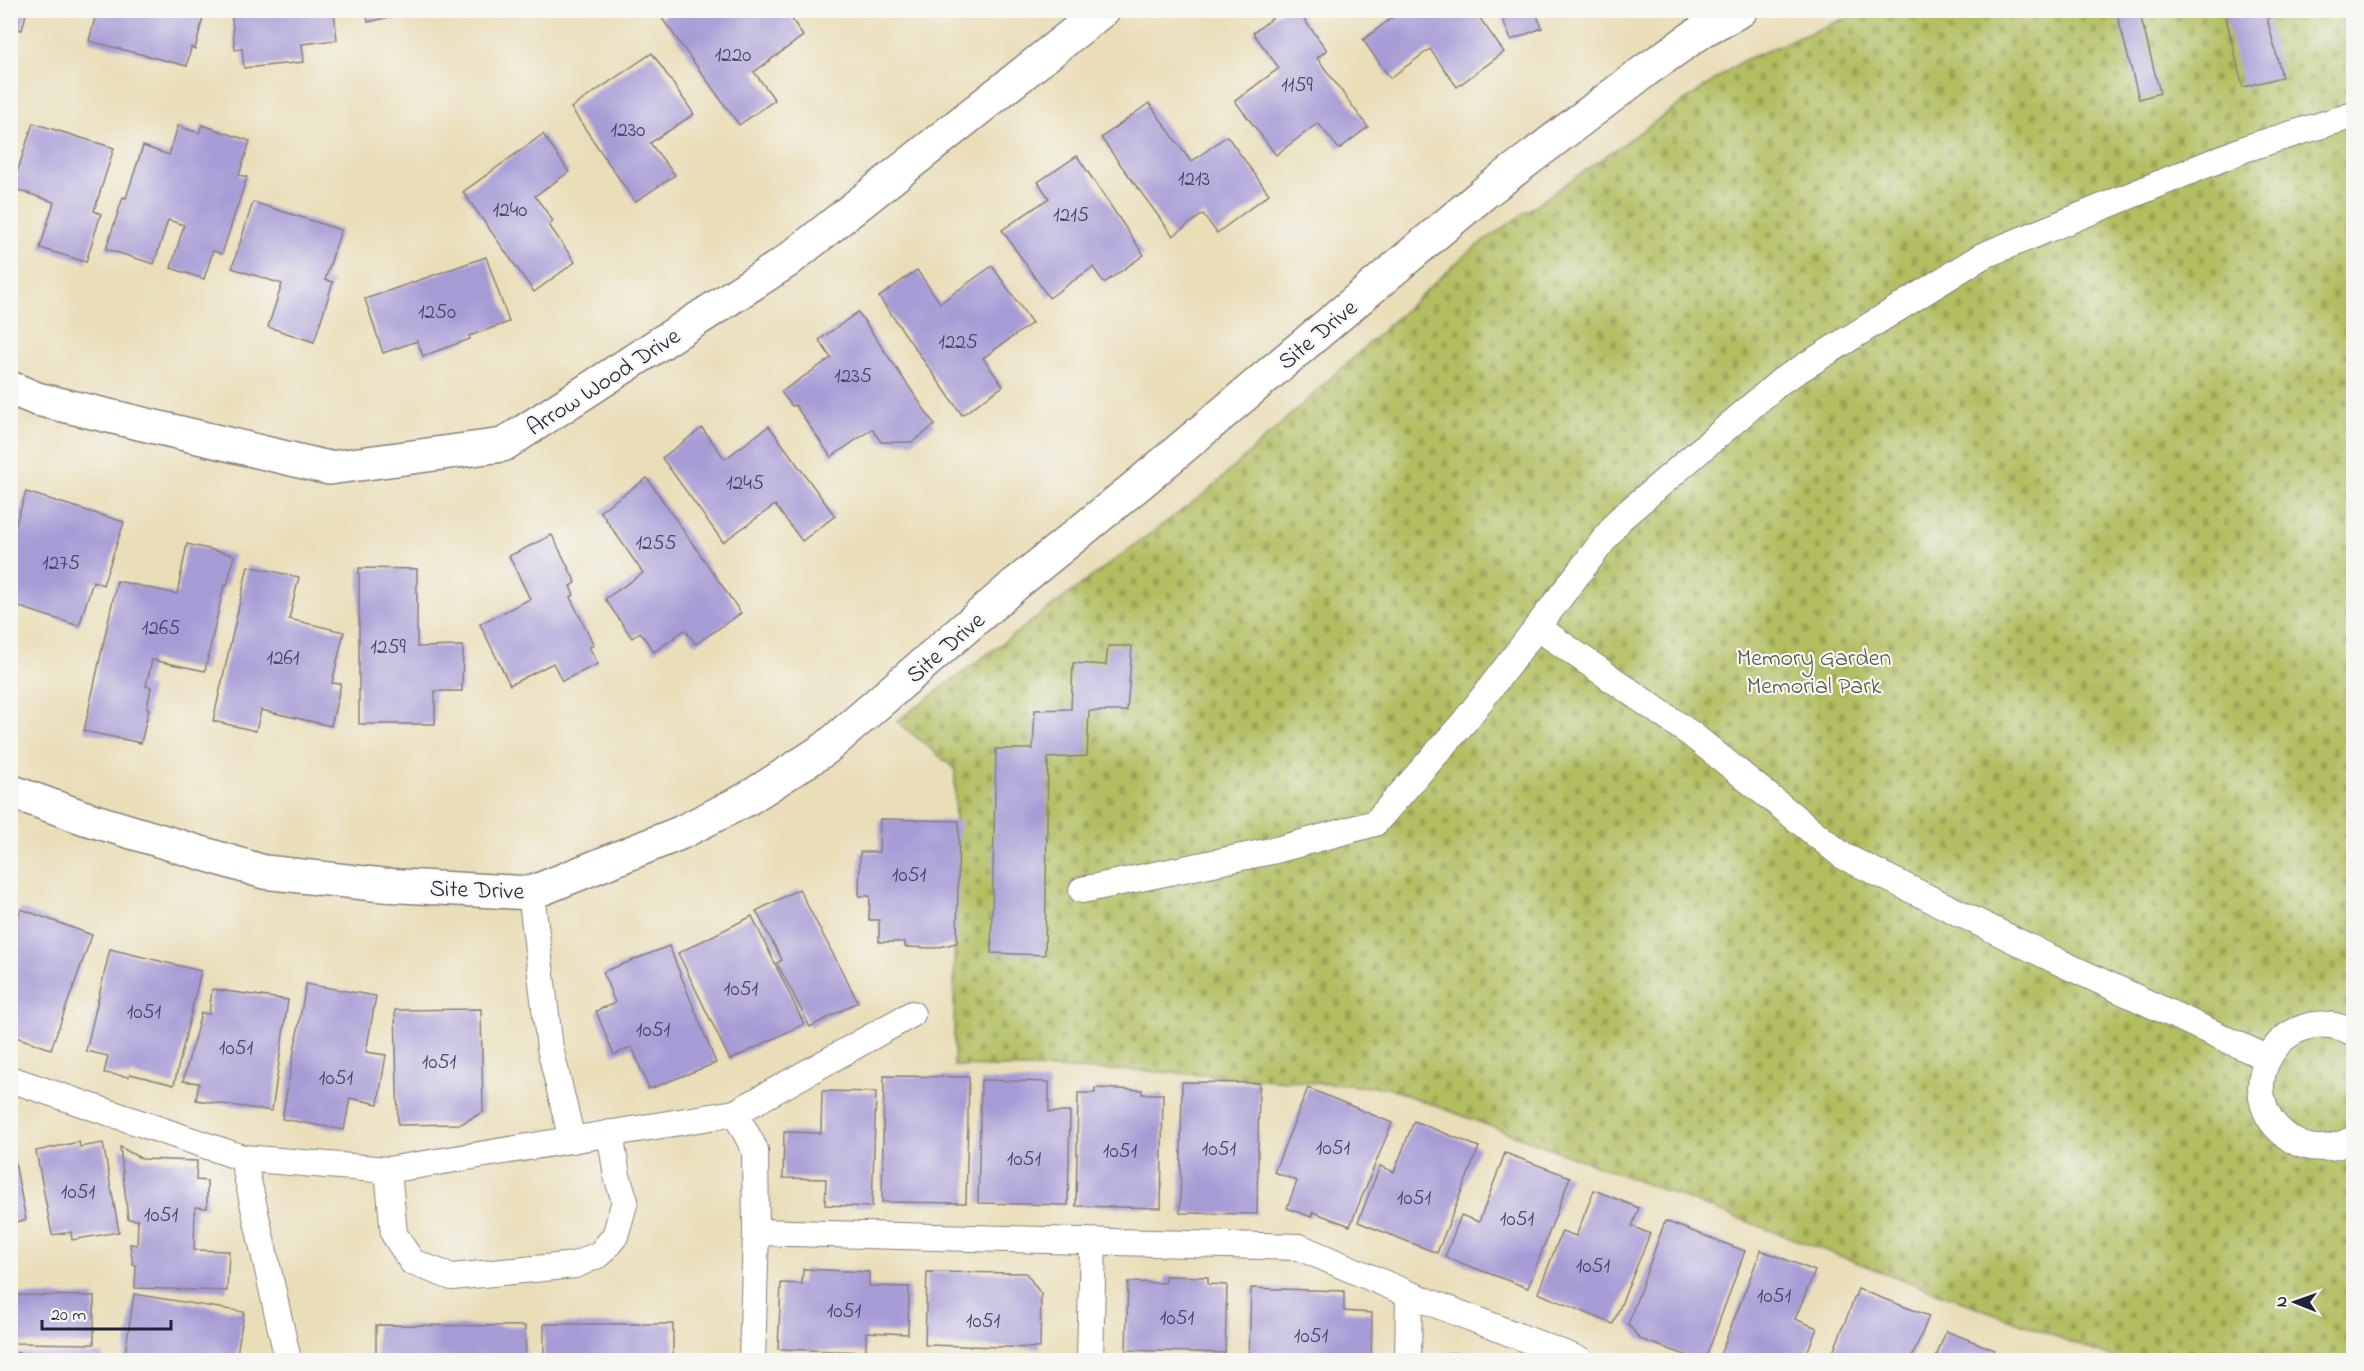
<svg xmlns="http://www.w3.org/2000/svg" width="2364" height="1371" viewBox="0 0 2364 1371" font-family="'Indie Flower',sans-serif">
<style>
.cemetery{fill:url(#cemetery-stones);stroke:#6a704e;stroke-width:1.5}
.building{fill:#a79bd5}
.lines{fill:none;stroke-linecap:round;stroke-linejoin:round}
.lane-casing{stroke:#86807a;stroke-width:28}
.street-casing{stroke:#86807a;stroke-width:36}
.lane{stroke:#fff;stroke-width:26}
.street{stroke:#fff;stroke-width:33}
.labels{text-anchor:middle;stroke-width:4.5;stroke-linejoin:round;paint-order:stroke}
.number-label{font-size:21px;fill:#434062}
.street-label{font-size:24px;fill:#22223b;stroke:#f6f6f2}
.park-label{font-size:24px;fill:#545948;stroke:#f6f6f2}
</style>
<defs>
<pattern id="cemetery-stones" width="16" height="16" patternUnits="userSpaceOnUse" patternTransform="scale(1.5)"><rect width="16" height="16" fill="#b2be60"/><path d="M2 7V4a2 2 0 0 1 4 0v3zM10 15v-3a2 2 0 0 1 4 0v3z" fill="#99a354"/></pattern>
</defs>
<rect width="100%" height="100%" fill="#f6f6f2"/>
<filter id="ink" filterUnits="userSpaceOnUse"><feTurbulence type="fractalNoise" baseFrequency=".0167" numOctaves="2"/><feDisplacementMap in="SourceGraphic" scale="12" xChannelSelector="R" yChannelSelector="G"/><feConvolveMatrix kernelMatrix="1 2 1 2 8 2 1 2 1" color-interpolation-filters="sRGB"/></filter>
<filter id="wash" filterUnits="userSpaceOnUse"><feTurbulence type="fractalNoise" baseFrequency=".008" numOctaves="4" result="noise"/><feDisplacementMap in="SourceGraphic" scale="24" xChannelSelector="R" yChannelSelector="G"/><feGaussianBlur stdDeviation="1.35" result="paint"/><feColorMatrix in="noise" values="0 0 0 0 0 0 0 0 0 0 0 0 0 0 0 0 0 1.4 0 .05"/><feComposite in="paint" operator="in"/></filter>
<g filter="url(#wash)">
<rect width="100%" height="100%" fill="#eadeb9"/>
<path class="cemetery" d="M1863 11H2353V1360H2119L1388 1088 1146 1071 954 1066 955 769 897 721 1208 491 1467 253 1742 61Z"/>
<g id="blocks">
<g class="building">
<path d="M10 10H27L22 30 10 27Z"/>
<path d="M97 10H205L195 49 191 47 187 66 89 41Z"/>
<path d="M231 10H334L337 40 302 44 304 62 244 68 242 49 235 50Z"/>
<path d="M366 10H416V11L368 22Z"/>
<path d="M670 10H712L713 13 716 10H786L803 36 754 72 775 100 739 125 661 17Z"/>
<path d="M1283 10H1297L1327 50 1317 58 1368 127 1339 149 1318 123 1276 155 1235 101 1279 68 1253 33Z"/>
<path d="M1402 10H1474L1504 52 1457 87 1430 49 1390 78 1363 40Z"/>
<path d="M1499 10H1535L1542 28 1511 40Z"/>
<path d="M2116 10H2139L2160 93 2139 99Z"/>
<path d="M2224 10H2294L2267 18 2282 77 2243 87Z"/>
<path d="M652 53 694 114 650 143 675 175 635 202 571 108Z"/>
<path d="M1149 103 1191 162 1227 136 1269 194 1217 233 1203 214 1173 236 1101 138Z"/>
<path d="M33 123 114 148 94 211 101 214 86 262 40 248 54 202 12 188Z"/>
<path d="M202 125 250 141 239 175 247 177 222 254 213 251 204 279 171 268 184 225 168 220 154 264 106 249 123 197 126 198 143 146 169 155 178 126 199 133Z"/>
<path d="M543 134 569 172 535 196 553 221 549 225 575 262 534 292 463 192Z"/>
<path d="M1077 156 1144 255 1104 283 1093 267 1049 298 1002 230 1049 198 1038 182Z"/>
<path d="M253 202 341 230 325 280 333 282 314 342 268 327 282 284 232 268Z"/>
<path d="M486 257 509 322 469 336 470 339 423 356 417 341 383 353 365 299Z"/>
<path d="M992 266 1032 323 983 358 1003 386 962 415 879 297 917 270 940 303Z"/>
<path d="M858 312 935 425 912 442H881L872 429 831 457 795 405 792 406 781 392 831 358 819 340Z"/>
<path d="M769 426 835 516 802 541 775 505 723 542 662 458 702 428 725 459Z"/>
<path d="M647 478 741 613 696 644 685 630 654 652 640 632 632 638 605 599 643 573 600 511Z"/>
<path d="M26 492 124 522 103 585 93 581 79 626 10 604V542Z"/>
<path d="M552 535 576 583 570 586 574 595 570 597 594 645 589 647 598 664 562 681 553 663 510 685 480 624 530 599 509 556Z"/>
<path d="M187 544 234 555 227 586 224 585 205 671 152 660 146 686 151 687 147 708 149 709 141 743 84 731 117 581 177 594Z"/>
<path d="M248 566 299 577 289 619 344 632 332 683 341 684 331 726 261 710 256 731 213 721Z"/>
<path d="M359 568 417 569V647L463 646 462 691H435V724H359Z"/>
<path d="M1108 646H1132L1127 711H1089L1087 756 1048 758 1045 955 991 953 996 749H1033L1035 710 1071 709 1073 663 1106 665Z"/>
<path d="M880 819 959 821 957 943 935 948 905 947V942H879V920H869L870 896H859L860 852H879Z"/>
<path d="M799 889 858 1002 810 1027 777 963 782 960 756 911Z"/>
<path d="M21 909 92 935 51 1049 10 1035V937Z"/>
<path d="M752 916 804 1024 730 1060 678 953Z"/>
<path d="M669 946 716 1063 649 1089 632 1047 614 1055 596 1011 615 1003 603 972Z"/>
<path d="M110 949 201 971 174 1085 130 1074 129 1077 104 1073 108 1056 86 1051Z"/>
<path d="M306 984 376 996 366 1052 386 1055 378 1104 350 1098 344 1130 282 1119Z"/>
<path d="M212 989 288 1000 272 1111 196 1100 199 1083 183 1081 201 1013 209 1014Z"/>
<path d="M481 1009 483 1112 461 1124 398 1125 395 1010Z"/>
<path d="M884 1076 969 1077 966 1203 882 1202Z"/>
<path d="M981 1080 1049 1082V1112H1070L1068 1205 978 1203Z"/>
<path d="M1182 1082 1259 1083 1257 1214 1180 1213Z"/>
<path d="M1095 1088 1142 1090V1094H1163L1161 1208 1076 1206 1078 1093H1095Z"/>
<path d="M1308 1088 1392 1123 1350 1226 1313 1212 1311 1217 1287 1208 1297 1181 1274 1172Z"/>
<path d="M822 1091 876 1092 872 1207 825 1205 826 1179 783 1178 784 1132 821 1133Z"/>
<path d="M1414 1121 1479 1147 1437 1253 1358 1222 1380 1166 1394 1172Z"/>
<path d="M10 1136 26 1220 10 1223Z"/>
<path d="M79 1142 80 1147 103 1143 119 1232 72 1240 71 1232 52 1235 36 1151Z"/>
<path d="M120 1147 142 1159 197 1161 196 1180 207 1181V1208L195 1207 194 1250 229 1251 227 1291 135 1288 136 1265H133L130 1244 137 1245 138 1220 128 1219Z"/>
<path d="M1505 1153 1570 1177 1528 1288 1445 1257 1461 1215 1479 1222Z"/>
<path d="M1594 1190 1639 1208 1632 1226 1650 1234 1613 1324 1538 1293 1562 1231 1576 1236Z"/>
<path d="M1665 1221 1745 1251 1705 1360H1700L1640 1339 1628 1324Z"/>
<path d="M1761 1250 1815 1271 1795 1319 1817 1328 1804 1360H1718Z"/>
<path d="M803 1269 869 1272V1286L909 1287 908 1334 866 1332V1352L778 1349 781 1283 802 1284Z"/>
<path d="M927 1272 1026 1273 1041 1294 1040 1348 925 1345Z"/>
<path d="M1165 1276 1208 1277V1284L1227 1285 1225 1353 1126 1350 1128 1282 1165 1283Z"/>
<path d="M1251 1288 1344 1291V1311L1372 1313 1371 1360 1249 1357Z"/>
<path d="M1858 1289 1929 1316 1911 1360H1830Z"/>
<path d="M134 1294 244 1312 236 1360H124Z"/>
<path d="M10 1295 94 1296V1344L10 1343Z"/>
<rect x="544" y="1324" width="129" height="36"/>
<path d="M376 1325 525 1326 526 1360H376Z"/>
<path d="M1946 1331 1995 1350 1991 1360H1935Z"/>
<path d="M10 1353 103 1354V1360H10Z"/>
<path d="M1450 1353H1494V1360H1449Z"/>
</g>
</g>
</g>
<g filter="url(#ink)">
<use href="#blocks" fill-opacity="0" stroke="#86807a" stroke-width="1.5"/>
<g class="lines">
<defs>
<g id="lane">
<path d="M1537 627 1691 734 1843 856 2059 962 2267 1058"/>
<path d="M1082 890 1276 850 1375 823 1465 721 1620 519 1781 381 1982 256 2247 148 2354 115"/>
<path d="M531 893 550 1048 572 1140"/>
<path d="M2354 1033C2281 995 2223 1096 2292 1140 2311 1152 2334 1149 2354 1139"/>
<path d="M10 1079 243 1158 388 1170 735 1113 912 1014"/>
<path d="M735 1113 755 1150 756 1232 752 1360"/>
<path d="M243 1158 288 1360"/>
<path d="M388 1170 394 1234 412 1262 452 1277 575 1265 600 1254 615 1236 625 1201 617 1176 610 1133"/>
<path d="M756 1232 1299 1247 1409 1294 1580 1360"/>
<path d="M1090 1360 1093 1242"/>
<path d="M1408 1360 1409 1294"/>
</g>
<g id="street">
<path d="M10 388 37 399 329 468 503 445 786 262 1103 10"/>
<path d="M10 791 85 818 264 872 383 885 531 893 680 833 747 799 825 749 1017 583 1139 484 1484 193 1646 70 1705 29 1741 10"/>
</g>
</defs>
<use href="#lane" class="lane-casing"/>
<use href="#street" class="street-casing"/>
<use href="#lane" class="lane"/>
<use href="#street" class="street"/>
</g>
</g>
<g class="labels">
<g class="number-label">
<text x="733" y="61">1220</text>
<text x="1297" y="91">1159</text>
<text x="628" y="136">1230</text>
<text x="1194" y="185">1213</text>
<text x="510" y="216">1240</text>
<text x="1071" y="221">1215</text>
<text x="437" y="318">1250</text>
<text x="958" y="348">1225</text>
<text x="853" y="382">1235</text>
<text x="745" y="489">1245</text>
<text x="656" y="549">1255</text>
<text x="61" y="569">1275</text>
<text x="161" y="634">1265</text>
<text x="388" y="653">1259</text>
<text x="283" y="664">1261</text>
<text x="909" y="881">1051</text>
<text x="741" y="995">1051</text>
<text x="144" y="1018">1051</text>
<text x="653" y="1036">1051</text>
<text x="236" y="1054">1051</text>
<text x="439" y="1068">1051</text>
<text x="336" y="1084">1051</text>
<text x="1333" y="1154">1051</text>
<text x="1219" y="1155">1051</text>
<text x="1120" y="1157">1051</text>
<text x="1024" y="1165">1051</text>
<text x="78" y="1198">1051</text>
<text x="1414" y="1204">1051</text>
<text x="161" y="1221">1051</text>
<text x="1517" y="1225">1051</text>
<text x="1593" y="1272">1051</text>
<text x="1774" y="1302">1051</text>
<text x="844" y="1317">1051</text>
<text x="1177" y="1324">1051</text>
<text x="983" y="1327">1051</text>
<text x="1311" y="1342">1051</text>
</g>
<g class="street-label">
<text transform="translate(1317 334) rotate(-40)" y="8">Site Drive</text>
<text transform="translate(603 381) rotate(-33)" y="8">Arrow Wood Drive</text>
<text transform="translate(945 647) rotate(-41)" y="8">Site Drive</text>
<text transform="translate(477 889) rotate(2)" y="8">Site Drive</text>
</g>
<g class="park-label">
<text x="1814" y="665">Memory Garden<tspan x="1814" dy="28">Memorial Park</tspan></text>
</g>
</g>
<rect width="2364" height="1371" fill="none" stroke="#f6f6f2" stroke-width="36"/>
<g transform="translate(2295 1302) rotate(271)" stroke="#f6f6f2" stroke-width="4.5" paint-order="stroke">
<path d="M0-4.5L10 22L0 15L-10 22Z" fill="#22223b"/>
<text y="-9" font-size="16" font-weight="bold" text-anchor="middle" fill="#22223b">N</text>
</g>
<path d="M42 1320v9h129v-9" fill="none" stroke="#22223b" stroke-width="3"/>
<text x="51" y="1320" font-size="18" fill="#22223b" stroke="#f6f6f2" stroke-width="4.5" paint-order="stroke">20 m</text>
</svg>
